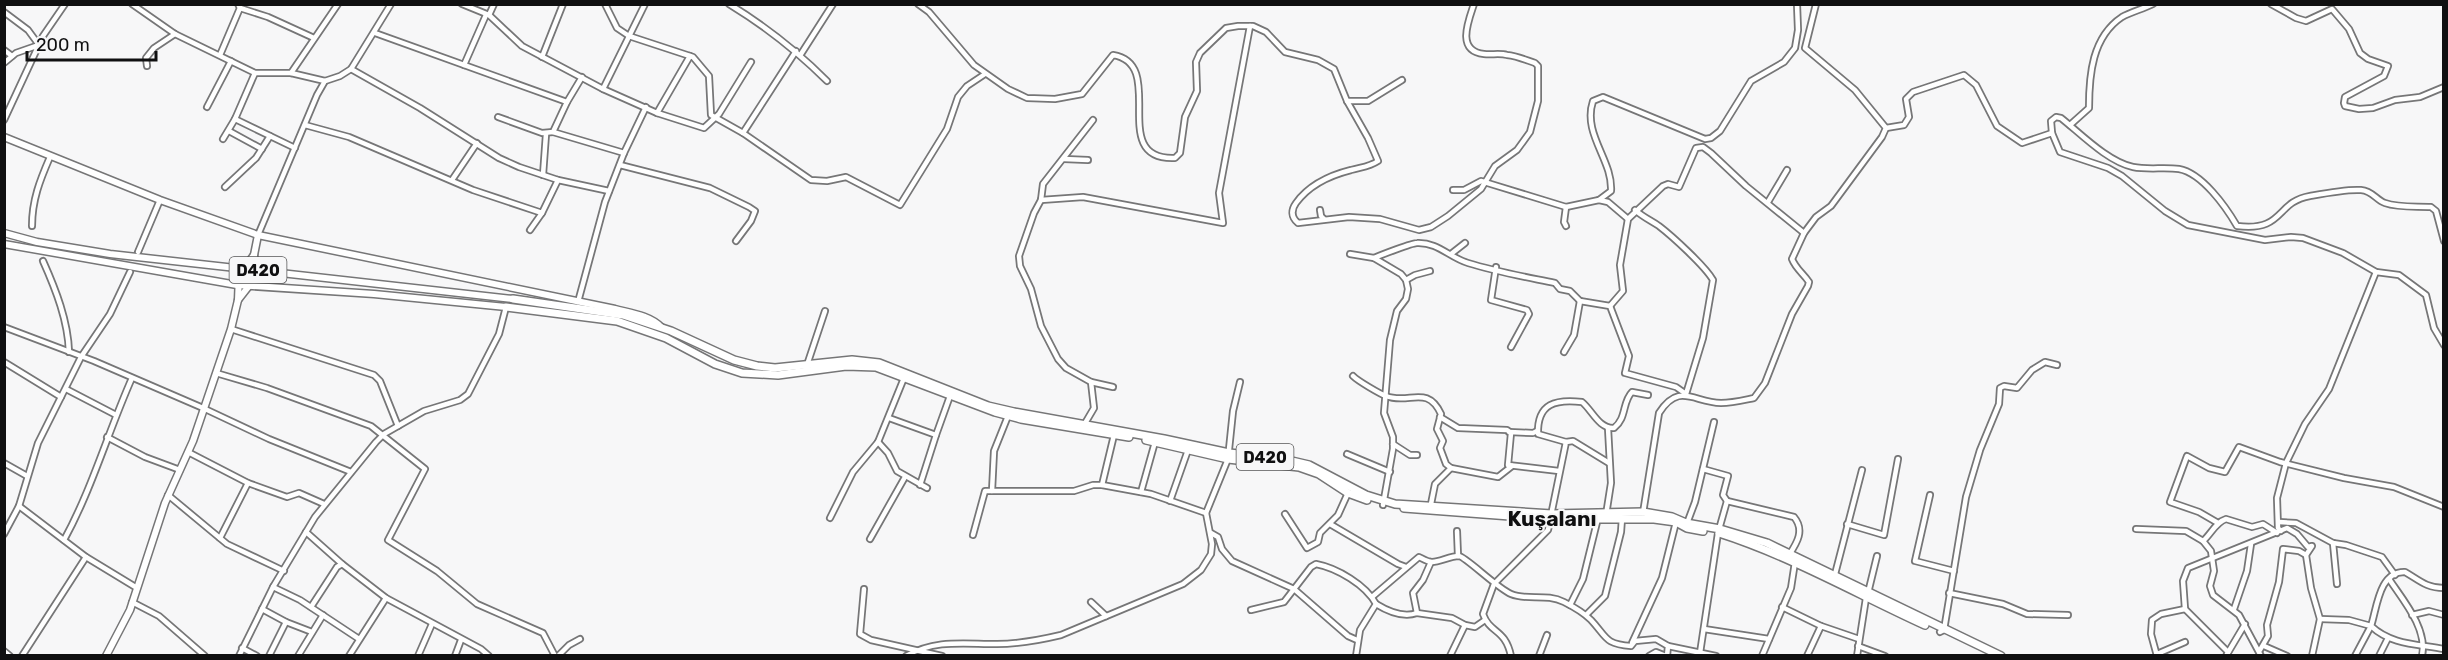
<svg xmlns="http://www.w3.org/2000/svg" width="2448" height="660" viewBox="0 0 2448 660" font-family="Rubik,sans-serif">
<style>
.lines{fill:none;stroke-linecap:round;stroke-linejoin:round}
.minor-casing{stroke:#767677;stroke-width:8}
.major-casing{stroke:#767677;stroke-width:9}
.highway-casing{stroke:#767677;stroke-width:10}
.minor{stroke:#fff;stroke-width:4.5}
.major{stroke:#fff;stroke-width:6}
.highway{stroke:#fff;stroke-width:7}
.labels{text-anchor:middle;stroke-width:4.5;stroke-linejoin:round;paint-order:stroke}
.shield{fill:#f7f7f8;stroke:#555556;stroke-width:1.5}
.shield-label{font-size:16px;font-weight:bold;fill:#101011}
.quarter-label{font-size:21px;font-weight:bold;fill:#101011;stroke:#f7f7f8}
</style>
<rect width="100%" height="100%" fill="#f7f7f8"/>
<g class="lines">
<defs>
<g id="minor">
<path d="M132 4 175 34 255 73H291L325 81"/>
<path d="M462 4 489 15 522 46 603 89 657 113 704 128 719 114 751 62"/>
<path d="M605 4 617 28 629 36 693 57 709 76 711 115 743 133 811 180 827 181 846 177 900 205 947 129 958 97 967 86 985 74"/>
<path d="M729 4C765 26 797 51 827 81"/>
<path d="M918 4 929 12 974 65 1008 89 1027 98 1055 99 1082 94 1113 55C1169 64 1106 161 1175 158L1180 153 1185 117 1197 91 1196 62 1200 53 1226 28 1238 26H1253L1266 32 1285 52 1318 60 1334 69 1347 101 1368 138 1378 161C1369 167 1361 167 1351 170 1331 175 1309 185 1296 203 1291 210 1291 217 1298 223L1349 217 1380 219 1419 230 1431 227 1448 216 1481 189 1495 166 1517 150 1530 132 1538 101V66L1535 63C1526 60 1517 56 1507 55 1500 53 1491 55 1484 54 1456 51 1468 22 1474 4"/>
<path d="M2271 4 2296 18 2306 21 2332 9 2349 29 2360 53 2368 59 2388 66 2384 76 2345 97 2344 103 2345 106 2359 109 2373 108 2395 100 2420 97 2444 87"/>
<path d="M240 8 268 17 314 38"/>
<path d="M4 12 28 30 39 45 16 53 4 63"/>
<path d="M489 15 494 4"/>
<path d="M375 33 567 102"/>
<path d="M4 50 12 56"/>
<path d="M801 54 833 4"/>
<path d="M220 55 240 8 238 4"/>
<path d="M542 57 563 4"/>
<path d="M464 65 486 15"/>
<path d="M147 66 146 58 154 48 175 34"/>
<path d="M351 69 420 108 499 158 519 167 558 180 609 191"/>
<path d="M291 73 338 4"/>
<path d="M603 89 645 4"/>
<path d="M1347 101H1368L1402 80"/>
<path d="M207 107 231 61"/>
<path d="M657 113 690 56"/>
<path d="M498 117 542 133 553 132 567 102 582 77"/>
<path d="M235 119 295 148"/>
<path d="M4 120 43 36 65 4"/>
<path d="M305 125 349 137 473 190 542 213 558 180"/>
<path d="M2070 125 2089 108C2089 75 2092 37 2122 17 2131 12 2143 9 2153 4"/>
<path d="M1886 128 1904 125 1909 117 1906 99 1913 92 1964 75 1976 85 1997 126 2022 143 2052 133 2060 152 2108 168 2122 176 2165 211 2188 225 2265 240 2291 237 2303 238 2343 253 2376 272 2399 275 2426 295 2434 328 2444 345"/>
<path d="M229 131 262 149"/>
<path d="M553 132 624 153"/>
<path d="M743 133 796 51"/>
<path d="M2052 133 2051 121 2056 117 2061 118C2080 133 2108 162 2133 167 2148 170 2164 167 2179 169 2202 173 2226 207 2237 226 2285 232 2275 202 2310 196 2326 193 2346 189 2361 190 2373 191 2376 200 2385 203 2399 208 2417 206 2431 207L2436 211 2444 241"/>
<path d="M223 139 235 119 255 73"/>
<path d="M1064 159 1088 160"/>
<path d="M620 165 710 188 749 207 755 211 751 221 736 241"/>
<path d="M543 175 546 134"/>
<path d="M452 180 477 143"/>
<path d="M225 187 256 158 270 136"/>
<path d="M1453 190H1464L1481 181 1566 207 1599 200 1611 191C1613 160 1582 134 1593 101L1603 97 1705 139 1711 138 1720 131 1751 81 1784 62 1795 48 1798 30 1797 4"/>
<path d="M1041 200 1083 197 1223 223 1219 193 1250 26"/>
<path d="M1599 200 1608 202 1628 219"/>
<path d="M1768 202 1787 170"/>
<path d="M1320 210 1321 216 1324 219"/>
<path d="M32 226C32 200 40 180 50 157"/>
<path d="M1566 226 1564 222 1566 207"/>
<path d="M530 230 542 213"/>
<path d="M258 235 317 95 325 81 340 76 351 69 391 4"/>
<path d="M138 252 160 200"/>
<path d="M1350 254 1374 258"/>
<path d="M1451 254 1465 243"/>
<path d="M43 261C56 290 68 321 69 352"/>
<path d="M1496 267 1491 300 1527 310 1529 314 1511 347"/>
<path d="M1406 280 1415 275 1430 271"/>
<path d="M578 302 605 202 624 153 646 107"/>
<path d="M1610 306 1623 291 1620 265 1628 219 1663 186 1668 184 1679 187 1696 148 1703 147 1711 153 1746 186 1804 233"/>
<path d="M4 327 94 361 203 408 269 439 351 472"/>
<path d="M231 329 374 375 380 381 398 426"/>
<path d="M1564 352 1574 335 1580 301"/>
<path d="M4 362 61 397"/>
<path d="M807 365 825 311"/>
<path d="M216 373 267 388 371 426 425 469 388 540 437 571 477 604 543 633 555 656"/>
<path d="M1353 376C1358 381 1380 394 1386 396 1409 405 1427 384 1441 414L1437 429 1443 441 1440 448 1446 464 1451 468 1435 484 1430 509"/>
<path d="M1091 382 1113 387"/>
<path d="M66 389 116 415"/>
<path d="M1440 417 1458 428 1507 430 1511 433 1508 465 1559 471"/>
<path d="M889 418 936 435 950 396"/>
<path d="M1084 425 1094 408 1091 382 1066 368 1058 359 1041 326 1031 289 1020 266 1019 256 1034 213 1041 200 1043 184 1093 120"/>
<path d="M1509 432 1533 433 1537 431"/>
<path d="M107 437 145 457 180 470"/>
<path d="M878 442 888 453 897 471 927 488"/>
<path d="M1566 442 1538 434C1537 403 1556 399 1582 402 1592 410 1599 429 1614 428 1627 418 1622 402 1632 392L1648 395"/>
<path d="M1393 444 1410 455H1417"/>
<path d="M188 452 248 483 287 497 299 493 324 504"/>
<path d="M1347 454 1390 472"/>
<path d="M4 463 27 476"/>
<path d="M1451 468 1498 477 1512 466"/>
<path d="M920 485 936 435"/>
<path d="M1102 485 1114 435"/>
<path d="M992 491 994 451 1008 416"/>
<path d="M1141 492 1155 442"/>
<path d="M168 495 227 544 284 571"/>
<path d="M1930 495 1915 561 1954 571"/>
<path d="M1170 501 1188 450"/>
<path d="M1727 501 1794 517C1805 530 1797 543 1789 555"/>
<path d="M1383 505 1393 449V437L1384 413 1390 340 1397 311 1406 299 1408 289 1406 280 1401 274 1374 258C1381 255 1412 243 1417 243 1438 242 1450 258 1468 263 1497 272 1526 277 1555 283L1560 289 1570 291 1580 301 1610 306 1629 356 1625 373 1676 387 1686 394 1703 338 1713 280C1705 266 1672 236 1659 226 1650 220 1643 217 1635 210"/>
<path d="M19 506 86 557 137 588"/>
<path d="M1643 513 1659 413C1679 382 1693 402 1721 403 1732 403 1744 400 1754 398L1765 383 1792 314 1808 286 1809 282C1803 273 1796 269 1792 259L1804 233 1816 217 1831 206 1882 137 1886 128 1855 90 1805 48 1816 4"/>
<path d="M1285 514 1307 548 1318 542 1320 533 1338 515 1348 493"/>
<path d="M1606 515 1611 483 1608 428"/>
<path d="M830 518 853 472 878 442 904 378"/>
<path d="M2279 522 2296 523 2333 543 2346 545 2382 557 2395 575"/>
<path d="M2218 523 2199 512 2170 502 2187 456 2209 468 2225 472 2239 447 2280 462 2344 478 2394 487 2444 507"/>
<path d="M1330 524 1398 564 1406 567"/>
<path d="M1847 524 1884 535 1898 459"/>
<path d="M1686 526 1695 502 1714 422"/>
<path d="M2136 529 2186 531 2203 541"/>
<path d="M1457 531 1458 556"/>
<path d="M2281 531 2278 528 2277 498 2286 463 2305 424 2329 389 2376 272"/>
<path d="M306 532 342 564"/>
<path d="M1211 533 1218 537 1222 549 1232 561 1294 589 1348 636 1357 640"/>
<path d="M4 534 19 506 38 443 81 357 110 314 130 272"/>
<path d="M973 535 985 491H1074L1093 485H1102L1151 494 1206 513"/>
<path d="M220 538 248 483"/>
<path d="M870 539 905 477"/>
<path d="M64 540C92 489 108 432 132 378"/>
<path d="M2333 543 2337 584"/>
<path d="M1431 562 1423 580 1413 593 1417 613 1452 618 1465 625 1475 627 1485 620"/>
<path d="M1834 578 1862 470"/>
<path d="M2389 579C2403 600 2428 629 2422 656"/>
<path d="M273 587 300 600 359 639"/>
<path d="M2444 588C2426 588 2419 580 2405 572 2379 571 2377 608 2371 626 2391 645 2418 644 2444 649"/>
<path d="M864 589 860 634 871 640 942 656"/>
<path d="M1868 593 1877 556"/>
<path d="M1949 593 2003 604 2027 614 2068 615"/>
<path d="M1372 597 1419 557C1423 559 1428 562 1432 562 1440 562 1450 556 1459 556 1466 557 1497 588 1511 594 1528 601 1546 593 1564 602 1574 607 1584 613 1591 620 1607 637 1604 644 1631 646L1635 641 1656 639 1668 646 1667 656"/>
<path d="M132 602 159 616 205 656"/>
<path d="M1091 602 1106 616"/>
<path d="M1376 604C1389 612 1403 618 1417 613"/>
<path d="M1570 605 1583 579 1598 518"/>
<path d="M311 607 337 567 342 564 386 598 481 649 489 656"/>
<path d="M1782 607 1821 626 1859 639"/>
<path d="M262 609 286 622 312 632"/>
<path d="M2234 609 2247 571 2251 544"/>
<path d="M1251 610 1284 602 1311 567 1316 564C1337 568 1366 585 1376 604L1360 630 1356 656"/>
<path d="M1586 615 1605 596 1621 532 1622 518"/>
<path d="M2412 615 2429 611 2444 615"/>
<path d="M2320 619 2349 620 2371 626 2355 656"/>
<path d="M1704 629 1769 639"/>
<path d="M1940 632 1944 630 1966 497 1980 450 1999 404 2000 388 2004 386 2017 388 2032 370 2045 362 2057 365"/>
<path d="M1632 643 1662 578 1676 522"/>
<path d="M1668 646 1716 656"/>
<path d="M1858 646 1885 656"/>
<path d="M2264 646 2287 656"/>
<path d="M242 648 257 656"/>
<path d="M2260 650 2268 636 2267 625 2279 582 2283 549 2299 551 2306 555"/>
<path d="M4 651 10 656"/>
<path d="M2228 652 2185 609 2183 581 2188 568 2287 528 2297 534 2308 547 2312 546 2306 555 2311 588 2320 619 2312 656"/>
<path d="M1700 653 1718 533 1727 501 1723 495 1728 476 1703 469"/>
<path d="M2157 654 2185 642"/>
<path d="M22 656 86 557"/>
<path d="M239 656 273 587 315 517 376 442 384 434 424 411 460 400 468 394 499 334 506 307"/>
<path d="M269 656 286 622"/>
<path d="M298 656 323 615"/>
<path d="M349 656 386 598"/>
<path d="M418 656 432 624"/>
<path d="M455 656 461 640"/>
<path d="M558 656 569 645 580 639"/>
<path d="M906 656C936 639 963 644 997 644 1019 644 1040 640 1061 635L1183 584 1201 570 1211 554 1212 544 1206 513 1228 459 1233 411 1240 382"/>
<path d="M1450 656 1465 625"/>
<path d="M1511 656C1505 628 1490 634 1483 614L1494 584 1548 530 1566 442 1573 441 1609 463"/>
<path d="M1539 656 1547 635"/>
<path d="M1649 656 1656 652 1666 656"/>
<path d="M1762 656 1791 588 1795 562"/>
<path d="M1807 656 1821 626"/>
<path d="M1857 656 1866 598"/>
<path d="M2157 656 2151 634 2152 620 2161 614 2185 609"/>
<path d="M2226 656 2245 624"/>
<path d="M2261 656 2239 615 2213 595 2210 586 2214 571 2211 551 2203 541C2211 534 2216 522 2226 519L2252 527 2263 524 2277 533"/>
<path d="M2379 656 2388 638"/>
</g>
<g id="major">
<path d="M4 137 160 200 258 235 615 309C630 313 649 315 661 327"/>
<path d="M4 233 37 242 110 254 513 299"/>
<path d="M4 244 237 285 374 294 506 307"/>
<path d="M238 300 256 277 254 255 258 235"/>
<path d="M106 656 130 610 165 503 193 441 231 329 238 300 239 275 254 255"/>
</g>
<g id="highway">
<path d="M513 299 623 315 671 331 734 360 757 366 775 368 852 360 879 363 988 406 1014 412 1164 439 1229 453 1279 458 1309 465 1366 495 1395 504 1552 514 1643 512 1672 517 1686 523 1720 529 1767 543 2001 656"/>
<path d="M506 307 617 321 666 338 715 364 742 373 778 375 846 366 876 367 995 412 1021 419 1129 437"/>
<path d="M1146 440 1228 459 1299 467 1319 474 1348 493 1367 500"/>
<path d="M1404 508 1551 519H1654L1676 522 1687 528 1703 531"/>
<path d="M1719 533C1791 556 1857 594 1925 625"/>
</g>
</defs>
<use href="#minor" class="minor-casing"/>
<use href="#major" class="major-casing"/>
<use href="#highway" class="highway-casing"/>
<use href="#minor" class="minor"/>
<use href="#major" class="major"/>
<use href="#highway" class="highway"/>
</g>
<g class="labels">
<g class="shield">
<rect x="229.5" y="257" width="57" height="26" rx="4.5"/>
<rect x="1236.5" y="444" width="57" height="26" rx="4.5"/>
</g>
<g class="shield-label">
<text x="258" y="276">D420</text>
<text x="1265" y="463">D420</text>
</g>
<g class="quarter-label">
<text x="1552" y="526">Kuşalanı</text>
</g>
</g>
<rect width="2448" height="660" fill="none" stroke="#101011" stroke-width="12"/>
<path d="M27 51v9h129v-9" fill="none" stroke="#101011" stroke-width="3"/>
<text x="36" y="51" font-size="18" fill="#101011" stroke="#f7f7f8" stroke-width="4.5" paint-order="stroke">200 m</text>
</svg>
